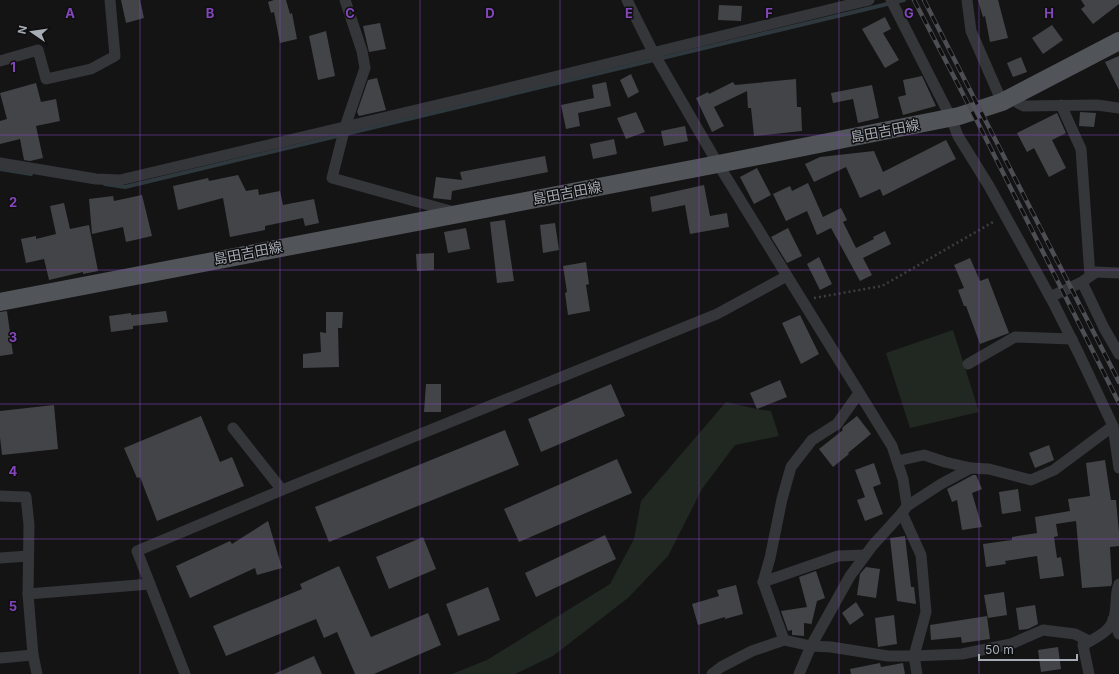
<svg xmlns="http://www.w3.org/2000/svg" width="1119" height="674" viewBox="0 0 1119 674" font-family="Inter,'Noto Sans JP',sans-serif">
<style>
.green{fill:#202821}
.lines{fill:none;stroke-linecap:round;stroke-linejoin:round}
.stream{stroke:#2e383d;stroke-width:4}
.building{fill:#434448}
.path{stroke:#3b3d41;stroke-width:2.5;stroke-dasharray:2 3;stroke-linecap:butt}
.street{stroke:#35363a;stroke-width:11}
.primary{stroke:#515459;stroke-width:18}
.rail-casing{stroke:#4c4e53;stroke-width:4.5}
.rail{stroke:#0f0f10;stroke-width:3;stroke-dasharray:9;stroke-linecap:butt}
.grid{fill:none;stroke:#8446bd;stroke-width:1;stroke-opacity:0.55}
.labels{text-anchor:middle;stroke-width:3;stroke-linejoin:round;paint-order:stroke}
.street-label{font-size:14px;fill:#a6acb5;stroke:#0f0f10}
.grid-label{font-size:13px;text-anchor:middle;font-weight:bold;fill:#8446bd;stroke:#0f0f10;stroke-width:3;stroke-linejoin:round;paint-order:stroke}
</style>
<rect width="100%" height="100%" fill="#141415"/>
<g class="green">
<path d="M953 330 979 412 910 428 886 353Z"/>
<path d="M726 402 757 409 771 411 779 436 735 445 702 489 668 556 628 598 553 656 515 674H452L487 660 610 584 634 539 641 501Z"/>
</g>
<g class="lines">
<g class="stream">
<path d="M0 169 31 174"/>
<path d="M105 184 125 187 904 0"/>
</g>
</g>
<g class="building">
<path d="M121 0H140L144 18 126 23Z"/>
<path d="M274 0H286L290 14 292 13 297 39 280 43 274 12 271 13 268 2Z"/>
<path d="M978 0H998L1008 38 990 42 985 16 983 17Z"/>
<path d="M1081 0H1119V4L1093 24 1081 9 1085 6Z"/>
<path d="M719 5 742 6 741 21 718 20Z"/>
<path d="M885 17 891 29 883 33 899 60 885 68 862 29Z"/>
<path d="M380 23 386 49 369 52 363 26Z"/>
<path d="M1052 25 1063 40 1043 54 1032 38Z"/>
<path d="M326 31 335 76 318 80 309 36Z"/>
<path d="M1119 56V90L1105 62Z"/>
<path d="M1021 57 1027 72 1013 77 1007 63Z"/>
<path d="M631 74 639 92 628 98 620 80Z"/>
<path d="M922 76 936 106 903 115 898 97 906 95 903 80Z"/>
<path d="M377 78 386 110 359 116 357 112 368 80Z"/>
<path d="M796 79 797 107H801L802 131 754 136 751 108H748L747 91 714 107 724 126 712 132 696 98 708 92 709 94 733 82 735 85Z"/>
<path d="M606 82 611 106 578 113 580 126 566 129 561 105 594 98 592 85Z"/>
<path d="M36 83 41 102 56 99 60 121 36 126 43 158 30 161 24 160 20 139 0 144V121L7 119 0 93Z"/>
<path d="M872 85 879 118 858 123 853 99 833 103 831 93Z"/>
<path d="M636 112 645 132 626 139 617 118Z"/>
<path d="M1080 112 1096 113 1094 127 1079 126Z"/>
<path d="M1057 113 1066 133 1052 140 1066 168 1049 177 1034 148 1027 152 1017 133Z"/>
<path d="M685 126 688 141 664 146 661 131Z"/>
<path d="M614 139 617 154 593 159 590 144Z"/>
<path d="M946 140 956 159 883 196 880 189 860 198 846 167 814 182 805 164 820 157 874 151 883 172Z"/>
<path d="M545 156 548 172 452 191 451 200 433 198 436 177 462 180 460 172Z"/>
<path d="M757 168 771 195 754 204 740 177Z"/>
<path d="M238 175 246 191 258 189 259 195 280 191 283 205 314 199 319 223 305 226 303 218 265 226V230L230 237 223 198 178 210 173 186 208 178 209 181Z"/>
<path d="M808 183 823 217 841 208 847 220 843 222 856 248 874 239 873 237 885 231 891 244 863 258 872 275 860 281 831 228 817 235 807 211 786 221 773 194 790 186 792 191Z"/>
<path d="M704 185 710 216 727 213 729 227 690 234 685 205 652 212 650 197Z"/>
<path d="M142 195 152 236 126 242 123 227 92 234 89 199 113 196 114 201Z"/>
<path d="M64 203 70 229 89 225 98 271 83 274V272L49 280 44 259 26 263 21 239 36 236V239L56 234 50 206Z"/>
<path d="M505 220 514 281 497 283 490 222Z"/>
<path d="M555 223 559 250 543 253 540 225Z"/>
<path d="M466 228 470 249 448 253 444 232Z"/>
<path d="M788 228 802 256 787 263 771 237Z"/>
<path d="M434 253V270L417 271 416 254Z"/>
<path d="M819 257 832 284 820 290 807 264Z"/>
<path d="M970 258 980 281 988 278 1009 333 980 344 966 306H964L958 290 964 288 954 265Z"/>
<path d="M586 262 589 284 586 285 590 311 568 315 565 293 567 292 563 266Z"/>
<path d="M7 311 13 354 0 356V312Z"/>
<path d="M166 311 168 322 133 326V329L111 332 109 316 131 313V315Z"/>
<path d="M326 312H343L342 328H338L339 367 303 368V354L321 352 320 332 326 333Z"/>
<path d="M800 315 819 354 801 364 782 323Z"/>
<path d="M780 380 787 397 757 409 750 393Z"/>
<path d="M426 384H441V412H424Z"/>
<path d="M611 384 625 416 541 452 528 419Z"/>
<path d="M54 405 58 449 2 455 0 437V411Z"/>
<path d="M201 416 220 462 232 457 244 486 157 521 140 477 137 478 124 448Z"/>
<path d="M857 416 871 434 848 453 849 454 833 467 819 449 843 430 842 429 843 427Z"/>
<path d="M505 430 519 465 329 542 315 507Z"/>
<path d="M1049 445 1054 460 1035 468 1029 453Z"/>
<path d="M617 459 632 493 519 542 504 509Z"/>
<path d="M1105 460 1111 500H1116L1119 532V546L1110 547 1112 583 1111 586 1082 588 1076 521 1056 524 1058 536 1054 537 1057 558 1061 557 1064 576 1040 579 1037 556 1005 561 1006 564 986 567 983 544 1012 540V537L1037 533 1035 517 1070 511 1068 499 1090 496 1086 463Z"/>
<path d="M874 463 881 484 873 487 883 514 865 521 857 500 865 497 855 470Z"/>
<path d="M973 475H976L982 489 972 493 982 527 962 530 957 500 952 502 947 489Z"/>
<path d="M1018 489 1021 511 1002 514 999 492Z"/>
<path d="M268 521 282 568 257 575 255 568 190 598 176 566 230 541 232 544Z"/>
<path d="M605 535 616 559 536 597 525 573Z"/>
<path d="M905 536 911 587H914L916 604 897 601 890 538Z"/>
<path d="M423 537 436 569 389 589 376 557Z"/>
<path d="M339 566 371 637 428 613 441 645 374 674H355L337 632 324 638 316 619 226 656 213 626 302 589 300 584Z"/>
<path d="M866 567 880 569 876 598 857 595 860 574Z"/>
<path d="M816 571 825 598 817 601 811 626V624L804 623V636L792 635V630L788 631 781 611 807 607 799 577Z"/>
<path d="M736 585 743 614 725 619V617L698 625 692 604 719 596 717 590Z"/>
<path d="M488 587 500 620 458 636 446 604Z"/>
<path d="M1004 592 1007 615 988 618 984 595Z"/>
<path d="M856 602 864 615 850 625 842 613Z"/>
<path d="M1035 605 1038 624 1028 629 1019 630 1016 608Z"/>
<path d="M894 615 897 644 878 647 875 618Z"/>
<path d="M987 616 990 639 962 643 961 637 931 640 930 625Z"/>
<path d="M1058 647 1061 669 1041 672 1038 650Z"/>
<path d="M314 656 322 674H274Z"/>
<path d="M880 663 881 667 903 663 905 674H851L850 669Z"/>
</g>
<g class="lines">
<path class="path" d="M814 298 882 286 995 221"/>
<g class="street">
<path d="M345 0 362 51 365 68 345 127 332 178 454 212"/>
<path d="M627 0 653 52 718 164 892 446 903 479 907 506"/>
<path d="M891 0 951 118 958 136 989 186 1053 302 1079 354 1113 426"/>
<path d="M967 0 971 31 1002 102"/>
<path d="M0 61 38 50 46 79 91 69 115 56 110 0"/>
<path d="M1012 97 1018 103 1024 106 1097 105 1119 108"/>
<path d="M1061 105 1081 149 1090 276"/>
<path d="M0 163 96 179 120 180 488 93 869 0"/>
<path d="M1082 282 1104 328 1119 354"/>
<path d="M1050 297 1082 282 1096 272 1119 273"/>
<path d="M968 364 1015 337 1072 339"/>
<path d="M897 461 924 455 945 462 971 468"/>
<path d="M282 490 717 314 787 276"/>
<path d="M0 496 26 497 29 525 28 594 33 655"/>
<path d="M902 513 921 555 926 612 914 656 917 674"/>
<path d="M0 558 28 556"/>
<path d="M763 582 838 556 865 555"/>
<path d="M28 594 150 584"/>
<path d="M1113 619 1119 634"/>
<path d="M784 640 763 582 770 558 782 499 791 467 812 440 837 424 859 393"/>
<path d="M0 658 33 655 37 674"/>
<path d="M185 674 137 551 282 490 233 428"/>
<path d="M712 674 721 667 752 651 784 640 811 646 831 647 888 656H914L962 654 1011 644 1043 630 1075 634 1089 641"/>
<path d="M799 674 811 646 850 576 873 545 902 513 907 506 941 484 971 468 989 469 1031 480 1054 470 1113 426 1119 468"/>
<path d="M1089 674 1083 645C1097 637 1113 631 1115 613 1117 602 1115 594 1119 584"/>
</g>
<path class="primary" d="M0 302 718 164 959 116 1002 102 1119 41"/>
<defs>
<g id="rail">
<path d="M914 0 977 121 1119 403"/>
<path d="M924 0 1119 382"/>
</g>
</defs>
<use href="#rail" class="rail-casing"/>
<use href="#rail" class="rail"/>
</g>
<path class="grid" d="M140 0V674M280 0V674M420 0V674M560 0V674M699 0V674M839 0V674M979 0V674M0 135H1119M0 270H1119M0 404H1119M0 539H1119"/>
<g class="labels">
<g class="street-label">
<text transform="translate(885 131) rotate(-11)" y="5">島田吉田線</text>
<text transform="translate(567 193) rotate(-11)" y="5">島田吉田線</text>
<text transform="translate(248 253) rotate(-11)" y="5">島田吉田線</text>
</g>
</g>
<g class="grid-label">
<text x="70" y="18">A</text>
<text x="210" y="18">B</text>
<text x="350" y="18">C</text>
<text x="490" y="18">D</text>
<text x="629" y="18">E</text>
<text x="769" y="18">F</text>
<text x="909" y="18">G</text>
<text x="1049" y="18">H</text>
<text x="13" y="72">1</text>
<text x="13" y="207">2</text>
<text x="13" y="342">3</text>
<text x="13" y="476">4</text>
<text x="13" y="611">5</text>
</g>
<g transform="translate(32 32) rotate(283)" stroke="#0f0f10" stroke-width="3" paint-order="stroke">
<path d="M0-3L7 15L0 10L-7 15Z" fill="#a6acb5"/>
<text y="-6" font-size="11" font-weight="bold" text-anchor="middle" fill="#a6acb5">N</text>
</g>
<path d="M979 654v6h98v-6" fill="none" stroke="#a6acb5" stroke-width="2"/>
<text x="985" y="654" font-size="12" fill="#a6acb5" stroke="#0f0f10" stroke-width="3" paint-order="stroke">50 m</text>
</svg>
